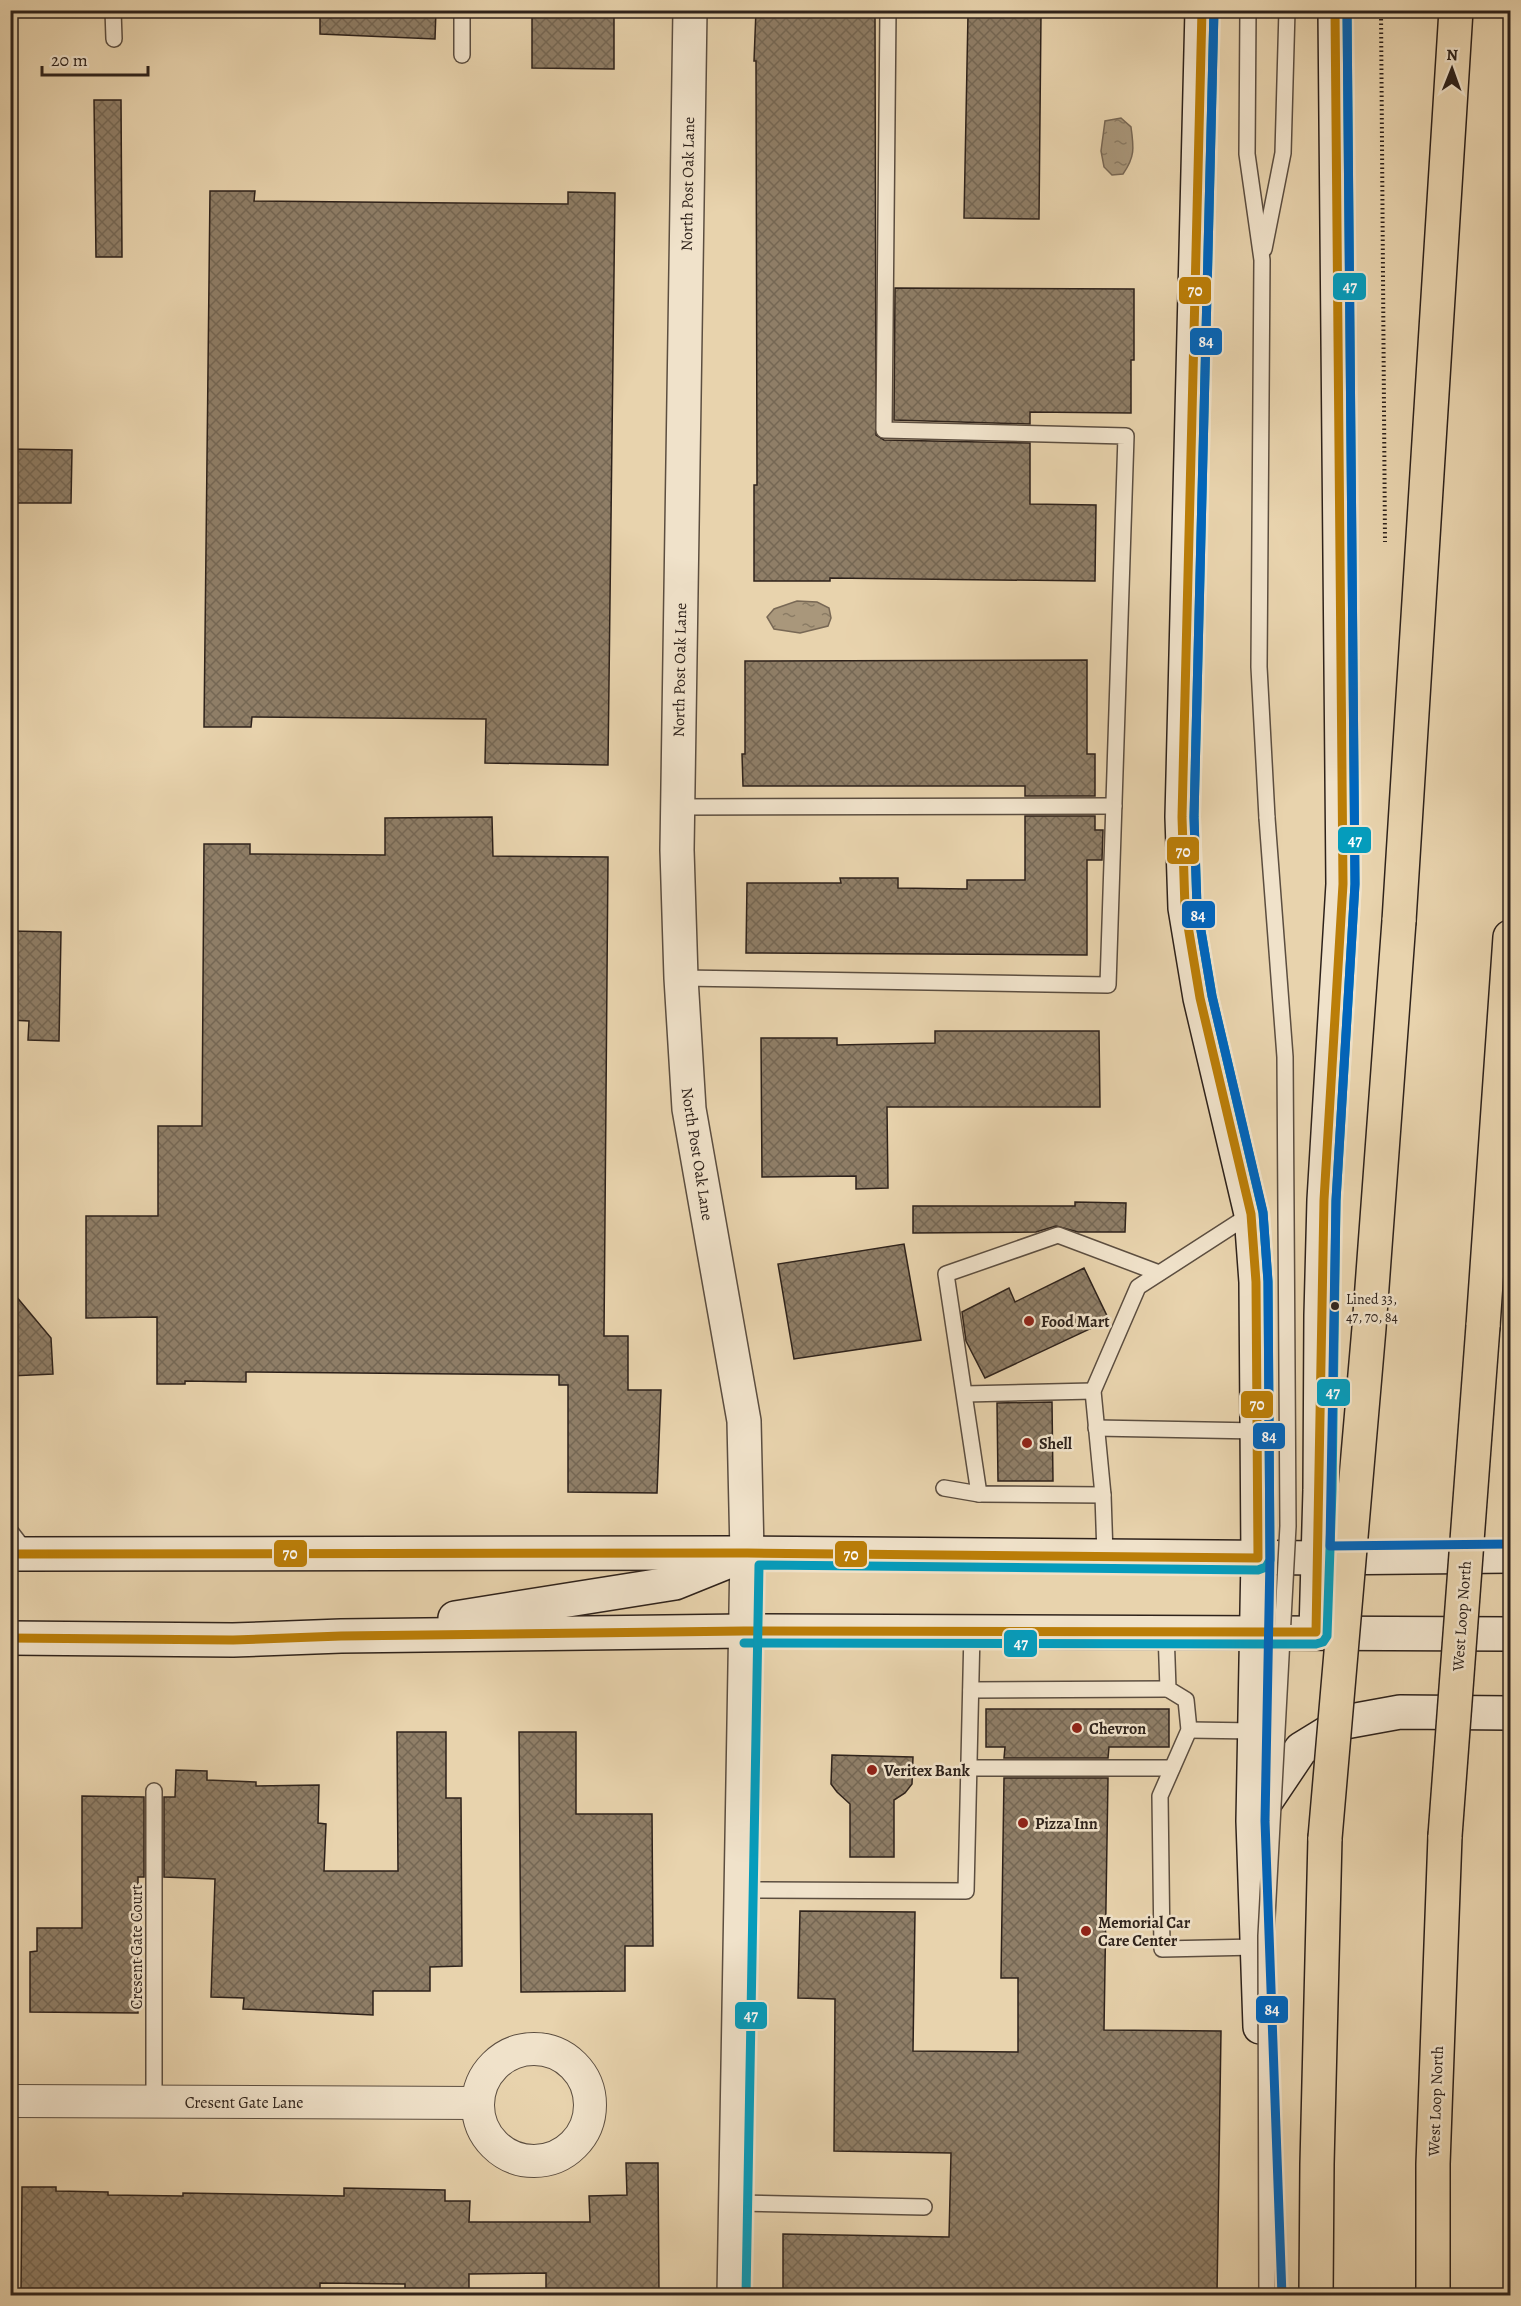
<svg xmlns="http://www.w3.org/2000/svg" width="1521" height="2306" viewBox="0 0 1521 2306" font-family="Alegreya,serif">
<style>
.water{fill:url(#water-ripples);stroke:#786855;stroke-width:1.5}
.building{fill:url(#building-cross-hatch);stroke:#2e221b;stroke-width:1.5}
.lines{fill:none;stroke-linecap:round;stroke-linejoin:round}
.service-casing{stroke:#5c4e40;stroke-width:18}
.minor-casing{stroke:#5c4e40;stroke-width:34}
.tertiary-casing{stroke:#5c4e40;stroke-width:36}
.secondary-casing{stroke:#2e221b;stroke-width:36}
.motorway-casing{stroke:#2e221b;stroke-width:36}
.path{stroke:#2e221b;stroke-width:4;stroke-dasharray:1.5 3;stroke-linecap:butt}
.service{stroke:#f0e2ca;stroke-width:15}
.minor{stroke:#f0e2ca;stroke-width:32}
.tertiary{stroke:#f0e2ca;stroke-width:33}
.secondary{stroke:#f0e2ca;stroke-width:33}
.motorway{stroke:#e8d3ad;stroke-width:33}
.service-bridge-casing{stroke:#5c4e40;stroke-width:18;stroke-linecap:butt}
.motorway-bridge-casing{stroke:#2e221b;stroke-width:36;stroke-linecap:butt}
.service-bridge{stroke:#f0e2ca;stroke-width:15}
.motorway-bridge{stroke:#e8d3ad;stroke-width:33}
.bus-1-casing{stroke:#f0e2ca;stroke-width:14}
.bus-2-casing{stroke:#f0e2ca;stroke-width:14}
.bus-3-casing{stroke:#f0e2ca;stroke-width:14}
.bus-1{stroke:#bb7e08;stroke-width:9}
.bus-2{stroke:#059cbc;stroke-width:9}
.bus-3{stroke:#0065bd;stroke-width:9}
.bus-dot{fill:#2e221b;stroke:#f0e2ca;stroke-width:2}
.poi-dot{fill:#8f2418;stroke:#f0e2ca;stroke-width:2}
.labels{text-anchor:middle;stroke-width:5;stroke-linejoin:round;paint-order:stroke}
.bus-label{font-size:14px;fill:#2e221b;stroke:#f0e2ca;text-anchor:start}
.street-label{font-size:16px;fill:#2e221b;stroke:#f0e2ca}
.poi-label{font-size:16px;font-weight:bold;fill:#2e221b;stroke:#f0e2ca;text-anchor:start}
.line-badge{stroke:#f0e2ca;stroke-width:2}
.badge-label{font-size:16px;text-anchor:middle;font-weight:bold;fill:#fff}
</style>
<defs>
<pattern id="water-ripples" width="26" height="14" patternUnits="userSpaceOnUse" patternTransform="scale(1.5)"><rect width="26" height="14" fill="#a9977b"/><path d="M2 4q2-2 4 0t4 0M15 11q2-2 4 0t4 0" fill="none" stroke="#8a7b64"/></pattern>
<pattern id="building-cross-hatch" width="8" height="8" patternUnits="userSpaceOnUse" patternTransform="scale(1.5)"><rect width="8" height="8" fill="#8f7e67"/><path d="M0 0l8 8M0 8l8-8" fill="none" stroke="#756754"/></pattern>
</defs>
<rect width="100%" height="100%" fill="#e8d3ad"/>
<filter id="stains"><feTurbulence type="fractalNoise" baseFrequency=".00333" numOctaves="4"/><feColorMatrix values="0 0 0 0 .2 0 0 0 0 .09 0 0 0 0 .02 0 0 0 .5 -.17"/></filter>
<radialGradient id="worn" r=".72"><stop offset=".6" stop-color="#630" stop-opacity="0"/><stop offset="1" stop-color="#630" stop-opacity=".3"/></radialGradient>
<g class="water">
<path d="M1121 118 1131 127C1134 148 1135 157 1123 174L1112 175 1104 167 1101 151 1105 121Z"/>
<path d="M797 601 817 602 829 608 831 618 828 626 800 633 774 629 767 617 774 609Z"/>
</g>
<g class="building">
<path d="M320 10H436L435 39 320 34Z"/>
<path d="M532 10H614V69L532 68Z"/>
<path d="M756 10 843 13V10H875L876 435 884 440 1030 443V504L1096 505 1095 581 830 578V581H754V485H757L756 61H754Z"/>
<path d="M968 14 1041 15 1039 219 964 218Z"/>
<path d="M94 100H121L122 257H96Z"/>
<path d="M210 191H255L254 201 568 204V192L615 193 608 765 485 763 486 719 252 717 251 727H204Z"/>
<path d="M895 288 1134 289V360H1131V413L1030 412V424L894 420Z"/>
<path d="M10 449 72 450 71 503H10Z"/>
<path d="M1087 660V754H1095V796H1025V786H743L742 754H745V661Z"/>
<path d="M1025 816H1095V830H1103L1102 860H1087V955L746 953 747 883H841L840 878H898V888L967 889V880H1025Z"/>
<path d="M492 817 493 856 608 857 604 1336H628V1390H661L657 1493 568 1492V1385H559V1375L246 1372V1382L185 1381V1384H157V1317L86 1318V1216H158V1126H202L204 844H250V854L385 855V818Z"/>
<path d="M10 931 61 932 59 1041 28 1040 29 1021 10 1020Z"/>
<path d="M935 1031H1099L1100 1107H887L888 1188 856 1189V1176L762 1177 761 1038H837V1045L935 1043Z"/>
<path d="M1075 1202 1126 1203 1125 1232H1078L1056 1226 1036 1232 913 1233V1206H1075Z"/>
<path d="M904 1244 921 1340 794 1359 778 1264Z"/>
<path d="M1084 1268 1109 1320 985 1378 966 1341 962 1312 1009 1288 1015 1302Z"/>
<path d="M10 1289 51 1338 53 1374 10 1376Z"/>
<path d="M1052 1402 1053 1481H998L997 1403Z"/>
<path d="M986 1709H1169V1747H1109L1108 1758H1004L1005 1747H986Z"/>
<path d="M397 1732H446V1798H461L462 1966 430 1967V1991H373V2015L243 2009 244 1998 211 1997 215 1879 164 1877V1797H175L176 1770 207 1771V1780L256 1782V1786L319 1785 318 1823 326 1824 324 1871H398Z"/>
<path d="M519 1732H576V1814H652L653 1946H625V1991L521 1992Z"/>
<path d="M832 1755 913 1757 912 1784 905 1793 894 1800V1857H850V1804L837 1792 831 1784Z"/>
<path d="M1004 1778H1108L1104 2030 1221 2031 1217 2295H783V2234L949 2237 951 2153 834 2151 835 1999 798 1998 800 1911 915 1912 913 2051 1018 2052V1978H1001Z"/>
<path d="M82 1796 144 1797V1877H138V2013L30 2012V1952L37 1951V1928H82Z"/>
<path d="M626 2163H658L659 2293 546 2295V2273L469 2274V2295H405V2284L320 2283V2295L157 2292V2295L21 2294 22 2187H56V2191L108 2192V2195L183 2196V2193L344 2196V2188L445 2190V2201H470L469 2222H590L589 2196 627 2195Z"/>
</g>
<g class="lines">
<defs>
<g id="service">
<path d="M113 10 114 39"/>
<path d="M462 10V55"/>
<path d="M1248 10 1247 154 1262 260 1259 667 1267 818"/>
<path d="M1264 249 1283 153 1287 10"/>
<path d="M677 807 1114 806"/>
<path d="M681 978 1108 985 1126 436 884 430 888 10"/>
<path d="M965 1394 1093 1391"/>
<path d="M1096 1428 1258 1431"/>
<path d="M944 1488 979 1494 1103 1495"/>
<path d="M979 1494 946 1274 1058 1235 1159 1273"/>
<path d="M10 1531 27 1553"/>
<path d="M1105 1555 1103 1495 1093 1391 1138 1287 1251 1214"/>
<path d="M1166 1631 1168 1689 1186 1700 1189 1730 1160 1796 1162 1949 1257 1947"/>
<path d="M971 1690 1168 1689"/>
<path d="M1189 1730 1255 1731"/>
<path d="M969 1768H1172"/>
<path d="M154 1791V2102"/>
<path d="M741 1890 966 1891 972 1632"/>
<path d="M736 2203 924 2207"/>
</g>
<g id="minor">
<circle cx="534" cy="2105" r="56"/>
<path d="M10 2101 477 2103"/>
</g>
<path id="tertiary" d="M690 10 677 850 681 978 689 1109 744 1421 747 1553 734 2296"/>
<g id="secondary">
<path d="M1202 10 1182 817 1185 908 1200 998 1251 1214 1256 1282 1258 1558 1253 1821 1260 2027"/>
<path d="M10 1554 747 1553 1318 1558 1510 1556"/>
<path d="M455 1618 675 1583 732 1560"/>
<path d="M1316 1632 1320 1490 1321 1315 1324 1200 1343 884 1335 10"/>
<path d="M10 1638 233 1640 341 1636 744 1631 1510 1634"/>
<path d="M1256 1816 1301 1749 1345 1722 1400 1712 1510 1713"/>
</g>
<g id="motorway">
<path d="M1399 921 1456 10"/>
<path d="M1483 1326 1510 937"/>
<path d="M1316 2296 1317 2164 1325 1838"/>
<path d="M1433 2296V2164L1445 1836"/>
</g>
</defs>
<use href="#service" class="service-casing"/>
<use href="#minor" class="minor-casing"/>
<use href="#tertiary" class="tertiary-casing"/>
<use href="#secondary" class="secondary-casing"/>
<use href="#motorway" class="motorway-casing"/>
<path class="path" d="M1381 10 1385 542"/>
<use href="#service" class="service"/>
<use href="#minor" class="minor"/>
<use href="#tertiary" class="tertiary"/>
<use href="#secondary" class="secondary"/>
<use href="#motorway" class="motorway"/>
<defs>
<path id="service-bridge" d="M1267 818 1285 1057 1288 1526 1266 1936 1267 2296"/>
<g id="motorway-bridge">
<path d="M1445 1836 1483 1326"/>
<path d="M1325 1838 1369 1328 1399 921"/>
</g>
</defs>
<use href="#service-bridge" class="service-bridge-casing"/>
<use href="#motorway-bridge" class="motorway-bridge-casing"/>
<use href="#service-bridge" class="service-bridge"/>
<use href="#motorway-bridge" class="motorway-bridge"/>
<defs>
<g id="bus-1">
<path d="M10 1554 747 1553 1258 1558 1256 1282 1251 1214 1200 998 1185 908 1182 817 1202 10"/>
<path d="M10 1638 233 1640 341 1636 744 1631 1316 1632 1324 1200 1343 884 1335 10"/>
</g>
<g id="bus-2">
<path d="M744 1643 1316 1644 1323 1642 1327 1636 1332 1490 1336 1201 1355 884 1347 10"/>
<path d="M746 2296 759 1565 1258 1570 1266 1567 1270 1560 1268 1282 1263 1213 1212 996 1197 907 1194 817 1214 10"/>
</g>
<g id="bus-3">
<path d="M1214 10 1194 817 1197 907 1212 996 1263 1212 1268 1281 1270 1558 1265 1821 1282 2296"/>
<path d="M1347 10 1355 884 1336 1200 1330 1546 1510 1544"/>
</g>
</defs>
<use href="#bus-1" class="bus-1-casing"/>
<use href="#bus-2" class="bus-2-casing"/>
<use href="#bus-3" class="bus-3-casing"/>
<use href="#bus-1" class="bus-1"/>
<use href="#bus-2" class="bus-2"/>
<use href="#bus-3" class="bus-3"/>
</g>
<circle class="bus-dot" cx="1335" cy="1306" r="5"/>
<g class="poi-dot">
<circle cx="1029" cy="1321" r="6"/>
<circle cx="1027" cy="1443" r="6"/>
<circle cx="1077" cy="1728" r="6"/>
<circle cx="872" cy="1770" r="6"/>
<circle cx="1023" cy="1823" r="6"/>
<circle cx="1086" cy="1931" r="6"/>
</g>
<g class="labels">
<g class="bus-label">
<text x="1346" y="1304">Lined 33,<tspan x="1346" dy="18">47, 70, 84</tspan></text>
</g>
<g class="street-label">
<text transform="translate(687 184) rotate(-89)" y="6">North Post Oak Lane</text>
<text transform="translate(679 670) rotate(-89)" y="6">North Post Oak Lane</text>
<text transform="translate(698 1154) rotate(81)" y="6">North Post Oak Lane</text>
<text transform="translate(1461 1616) rotate(-86)" y="6">West Loop North</text>
<text transform="translate(136 1947) rotate(-90)" y="6">Cresent Gate Court</text>
<text transform="translate(1435 2101) rotate(-88)" y="6">West Loop North</text>
<text x="244" y="2108">Cresent Gate Lane</text>
</g>
<g class="poi-label">
<text x="1041" y="1327">Food Mart</text>
<text x="1039" y="1449">Shell</text>
<text x="1089" y="1734">Chevron</text>
<text x="884" y="1776">Veritex Bank</text>
<text x="1035" y="1829">Pizza Inn</text>
<text x="1098" y="1928">Memorial Car<tspan x="1098" dy="18">Care Center</tspan></text>
</g>
</g>
<g class="line-badge">
<rect x="1332" y="272" width="35" height="29" rx="6" fill="#059cbc"/>
<rect x="1178" y="276" width="34" height="29" rx="6" fill="#bb7e08"/>
<rect x="1189" y="327" width="34" height="29" rx="6" fill="#0065bd"/>
<rect x="1337" y="826" width="35" height="28" rx="6" fill="#059cbc"/>
<rect x="1166" y="836" width="34" height="29" rx="6" fill="#bb7e08"/>
<rect x="1181" y="900" width="35" height="29" rx="6" fill="#0065bd"/>
<rect x="1316" y="1378" width="35" height="29" rx="6" fill="#059cbc"/>
<rect x="1240" y="1390" width="34" height="29" rx="6" fill="#bb7e08"/>
<rect x="1252" y="1422" width="34" height="28" rx="6" fill="#0065bd"/>
<rect x="273" y="1539" width="35" height="29" rx="6" fill="#bb7e08"/>
<rect x="834" y="1540" width="34" height="28" rx="6" fill="#bb7e08"/>
<rect x="1003" y="1629" width="35" height="29" rx="6" fill="#059cbc"/>
<rect x="1255" y="1995" width="34" height="29" rx="6" fill="#0065bd"/>
<rect x="734" y="2001" width="34" height="29" rx="6" fill="#059cbc"/>
</g>
<g class="badge-label">
<text x="1350" y="292">47</text>
<text x="1195" y="296">70</text>
<text x="1206" y="347">84</text>
<text x="1355" y="846">47</text>
<text x="1183" y="857">70</text>
<text x="1198" y="921">84</text>
<text x="1333" y="1398">47</text>
<text x="1257" y="1410">70</text>
<text x="1269" y="1442">84</text>
<text x="290" y="1559">70</text>
<text x="851" y="1560">70</text>
<text x="1021" y="1649">47</text>
<text x="1272" y="2015">84</text>
<text x="751" y="2021">47</text>
</g>
<rect width="1521" height="2306" fill="none" stroke="#e8d3ad" stroke-width="36"/>
<rect x="12" y="12" width="1497" height="2282" fill="none" stroke="#2e221b" stroke-width="3"/>
<rect x="18" y="18" width="1485" height="2270" fill="none" stroke="#2e221b" stroke-width="1.5"/>
<g transform="translate(1452 69) rotate(1)" stroke="#f0e2ca" stroke-width="4.5" paint-order="stroke">
<path d="M0-4.5L10 22L0 15L-10 22Z" fill="#2e221b"/>
<text y="-9" font-size="16" font-weight="bold" text-anchor="middle" fill="#2e221b">N</text>
</g>
<path d="M42 66v9h106v-9" fill="none" stroke="#2e221b" stroke-width="3"/>
<text x="51" y="66" font-size="18" fill="#2e221b" stroke="#f0e2ca" stroke-width="4.5" paint-order="stroke">20 m</text>
<rect width="100%" height="100%" filter="url(#stains)"/>
<rect width="100%" height="100%" fill="url(#worn)"/>
</svg>
